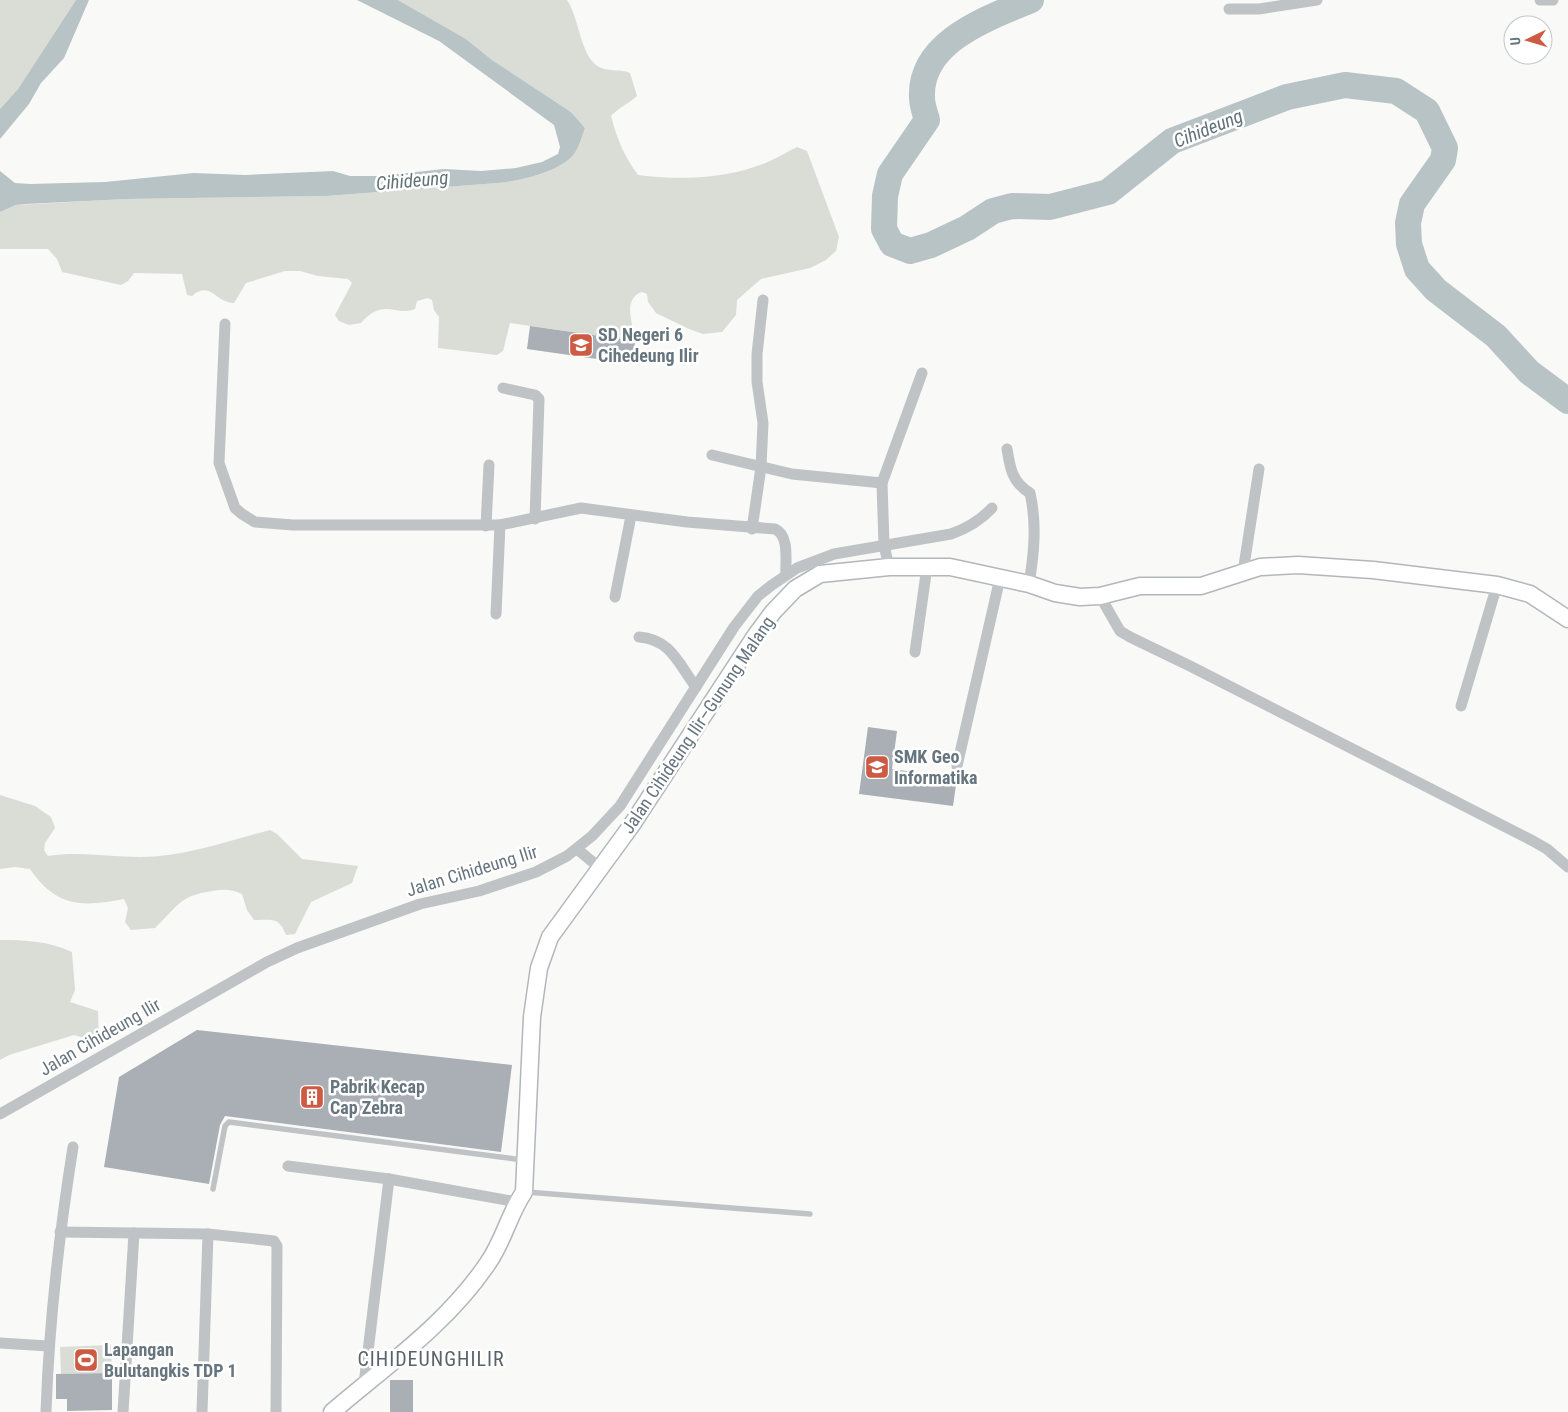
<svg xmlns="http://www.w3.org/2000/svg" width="1568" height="1412" viewBox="0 0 1568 1412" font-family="'Roboto Condensed',sans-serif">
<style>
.green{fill:#d9ddd6}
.water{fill:#b8c3c6}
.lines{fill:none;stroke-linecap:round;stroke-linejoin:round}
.river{stroke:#b8c3c6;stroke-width:26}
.building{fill:#a9afb5}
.secondary-casing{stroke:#b1b7bb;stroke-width:19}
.lane{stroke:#bfc3c6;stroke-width:5.5}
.street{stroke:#bfc3c6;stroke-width:11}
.secondary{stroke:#fff;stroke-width:16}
.labels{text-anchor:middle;stroke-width:5;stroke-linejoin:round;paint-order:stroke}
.poi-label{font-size:18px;font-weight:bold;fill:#67757e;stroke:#fff;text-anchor:start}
.street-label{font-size:18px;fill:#67757e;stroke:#fff}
.water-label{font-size:19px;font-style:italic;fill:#627378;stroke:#fff}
.quarter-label{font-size:20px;letter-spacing:1px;fill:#59636a;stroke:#fff}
</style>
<rect width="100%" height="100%" fill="#f9f9f7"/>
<g class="green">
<path d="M0 0H76L18 89 0 109Z"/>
<path d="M398 0H567C579 18 580 52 596 65 607 73 619 68 630 73L637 96C628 104 618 108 611 116 617 139 624 156 638 175 675 180 719 179 754 167 769 163 783 154 797 147L807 151 839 237 836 251 826 260 810 268 761 279 737 300 736 315 722 332 703 334 689 329 656 313 648 302 647 294 642 292C621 299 634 326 635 341L510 323 503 351 497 355 438 348 439 317 434 310 432 300 428 298 417 301 415 309C395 317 384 297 361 323L349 325 339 321 335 315 352 283 348 279 318 276 300 271H285L246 283 234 303C214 302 211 280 192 296L187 295 182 274 134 273 128 281 121 285 62 272 57 259 48 249H0V212L16 205 126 199 326 196 497 183C519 181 561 172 574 154 579 148 582 136 585 128L571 112 492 60 466 39Z"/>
<path d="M0 795 35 806 51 817 55 828 45 843 44 850 48 856C79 851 108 857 140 857 184 857 228 841 270 830L277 834 302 859 358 866 352 883 311 902 295 934 286 935C279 917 273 920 254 920L247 910 242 894C231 889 224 889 212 891 179 896 178 906 155 928L131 930 125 922 128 908 124 899C82 907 57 908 30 869L15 867 0 869Z"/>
<path d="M0 940C26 940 48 941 72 952L75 990 70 1002 98 1011 99 1046H92L85 1038 74 1035 9 1055 0 1060Z"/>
<path d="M111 1345 112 1373 61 1374 60 1347Z"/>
</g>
<g class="water">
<path d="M76 0H89L64 58 41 83 29 104 0 139V109L18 89Z"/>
<path d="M357 0H398L466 39 492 60 571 112 585 128C582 136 579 148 574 154 561 172 519 181 498 183L326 196 127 199 26 204 16 205 0 212V171L15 183 30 184 105 182 194 173 245 175 333 171 350 176H379L444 169 481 171 516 168 542 162 558 154 560 147 554 125 439 41Z"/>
</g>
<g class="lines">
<path class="river" d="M1031 0C989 18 919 41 922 98 922 105 925 113 927 120L890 174 885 196 884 229 892 244 910 251 931 245 967 228 993 211 1012 206 1050 207 1108 192 1172 141 1287 97 1345 85 1396 91 1427 111 1445 148 1443 160 1412 204 1408 223 1409 244 1417 269 1436 290 1496 336 1529 372 1568 401"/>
</g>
<g class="building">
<path d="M530 326 635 341 632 364 527 349Z"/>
<path d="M868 727 897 731 892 769 957 778 953 806 859 794Z"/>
<path d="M197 1030 512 1065 501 1152 225 1116 220 1125 209 1184 104 1167 119 1077Z"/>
<path d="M112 1373V1410L67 1411V1399H56V1374Z"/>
<rect x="390" y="1380" width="23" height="32"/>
</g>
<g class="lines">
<defs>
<path id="secondary" d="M332 1412C387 1365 447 1324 488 1263 504 1240 509 1214 524 1192L532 1017 539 968 550 937 631 826 756 635 773 612 795 589 820 574 889 567H950L1029 584 1055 593 1080 597 1100 596 1140 586H1201L1260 567 1298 565 1373 570 1497 585 1530 594 1568 619"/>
</defs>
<use href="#secondary" class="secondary-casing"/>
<g class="lane">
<path d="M213 1189 225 1126 229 1122 523 1160"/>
<path d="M526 1192 810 1214"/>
</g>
<g class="street">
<path d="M1540 0H1553"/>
<path d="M1229 9H1259L1317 0"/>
<path d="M225 324 219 463 235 508 242 514 255 522 293 525H500"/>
<path d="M503 388 535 395 539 399 535 519"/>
<path d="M1007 449C1010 468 1012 482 1030 493 1037 524 1034 554 1029 584"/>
<path d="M712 455 792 474 882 483"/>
<path d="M486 526 489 465"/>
<path d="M752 529 761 467 763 423 757 382V354L763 300"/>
<path d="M889 567 884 545 882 483 922 373"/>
<path d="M1243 572 1259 469"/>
<path d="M1100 596 1120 631 1130 637 1190 666 1533 841 1547 849 1568 867"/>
<path d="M615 597 631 516"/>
<path d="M496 614 500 525 581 508 687 522 775 529C790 536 785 561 786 575"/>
<path d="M639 637C671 639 679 665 696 687"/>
<path d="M915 652 927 567"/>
<path d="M1461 706 1497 585"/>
<path d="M957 766 1000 578"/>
<path d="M577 849 600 868"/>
<path d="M0 1114 267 962 297 948 420 904 479 891 536 872 567 856 592 836 620 806 734 627 758 596 772 585 797 568 834 554 951 534C968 528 980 521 992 508"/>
<path d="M288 1166 389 1179 517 1202"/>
<path d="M60 1232 208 1234 274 1241 277 1246 276 1412"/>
<path d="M0 1343 48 1346"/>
<path d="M364 1384 389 1179"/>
<path d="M46 1412C49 1323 59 1235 73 1147"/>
<path d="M123 1412 134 1233"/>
<path d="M202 1412 208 1234"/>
</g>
<use href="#secondary" class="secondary"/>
</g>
<defs>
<symbol id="school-square" viewBox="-11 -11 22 22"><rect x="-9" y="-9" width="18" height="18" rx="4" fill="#cd5a42" stroke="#fff"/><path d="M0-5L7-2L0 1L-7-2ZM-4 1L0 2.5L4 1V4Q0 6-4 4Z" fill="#fff"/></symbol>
<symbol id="building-square" viewBox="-11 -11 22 22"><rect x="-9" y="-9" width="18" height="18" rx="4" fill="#cd5a42" stroke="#fff"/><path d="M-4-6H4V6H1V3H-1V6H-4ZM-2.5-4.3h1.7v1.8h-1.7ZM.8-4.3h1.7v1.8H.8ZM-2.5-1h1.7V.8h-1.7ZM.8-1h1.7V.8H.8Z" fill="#fff"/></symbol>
<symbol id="stadium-square" viewBox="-11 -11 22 22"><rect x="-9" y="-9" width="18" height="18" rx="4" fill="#cd5a42" stroke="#fff"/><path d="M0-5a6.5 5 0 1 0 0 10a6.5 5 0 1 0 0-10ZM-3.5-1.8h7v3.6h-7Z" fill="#fff"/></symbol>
</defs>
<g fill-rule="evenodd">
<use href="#school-square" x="567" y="331" width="28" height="28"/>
<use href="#school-square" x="863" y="753" width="28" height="28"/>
<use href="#building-square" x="298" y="1083" width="28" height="28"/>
<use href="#stadium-square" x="72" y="1346" width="28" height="28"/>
</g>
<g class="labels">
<g class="poi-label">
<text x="598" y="341">SD Negeri 6<tspan x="598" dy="21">Cihedeung Ilir</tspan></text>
<text x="894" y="763">SMK Geo<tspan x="894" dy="21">Informatika</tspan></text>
<text x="330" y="1093">Pabrik Kecap<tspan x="330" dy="21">Cap Zebra</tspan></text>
<text x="104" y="1356">Lapangan<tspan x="104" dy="21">Bulutangkis TDP 1</tspan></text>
</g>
<g class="street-label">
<text transform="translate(698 725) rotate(-56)" y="6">Jalan Cihideung Ilir–Gunung Malang</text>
<text transform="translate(472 871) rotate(-17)" y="6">Jalan Cihideung Ilir</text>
<text transform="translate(100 1037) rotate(-30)" y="6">Jalan Cihideung Ilir</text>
</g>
<g class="water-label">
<text transform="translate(1208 128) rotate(-22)" y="7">Cihideung</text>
<text transform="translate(412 180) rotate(-5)" y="7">Cihideung</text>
</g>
<g class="quarter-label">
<text x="431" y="1366">CIHIDEUNGHILIR</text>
</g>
</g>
<g transform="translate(1528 40) rotate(265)"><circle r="24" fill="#ffffff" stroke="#c2c8cb"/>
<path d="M0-4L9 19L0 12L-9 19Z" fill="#cd5a42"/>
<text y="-8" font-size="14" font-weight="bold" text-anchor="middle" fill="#67757e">U</text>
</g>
</svg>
